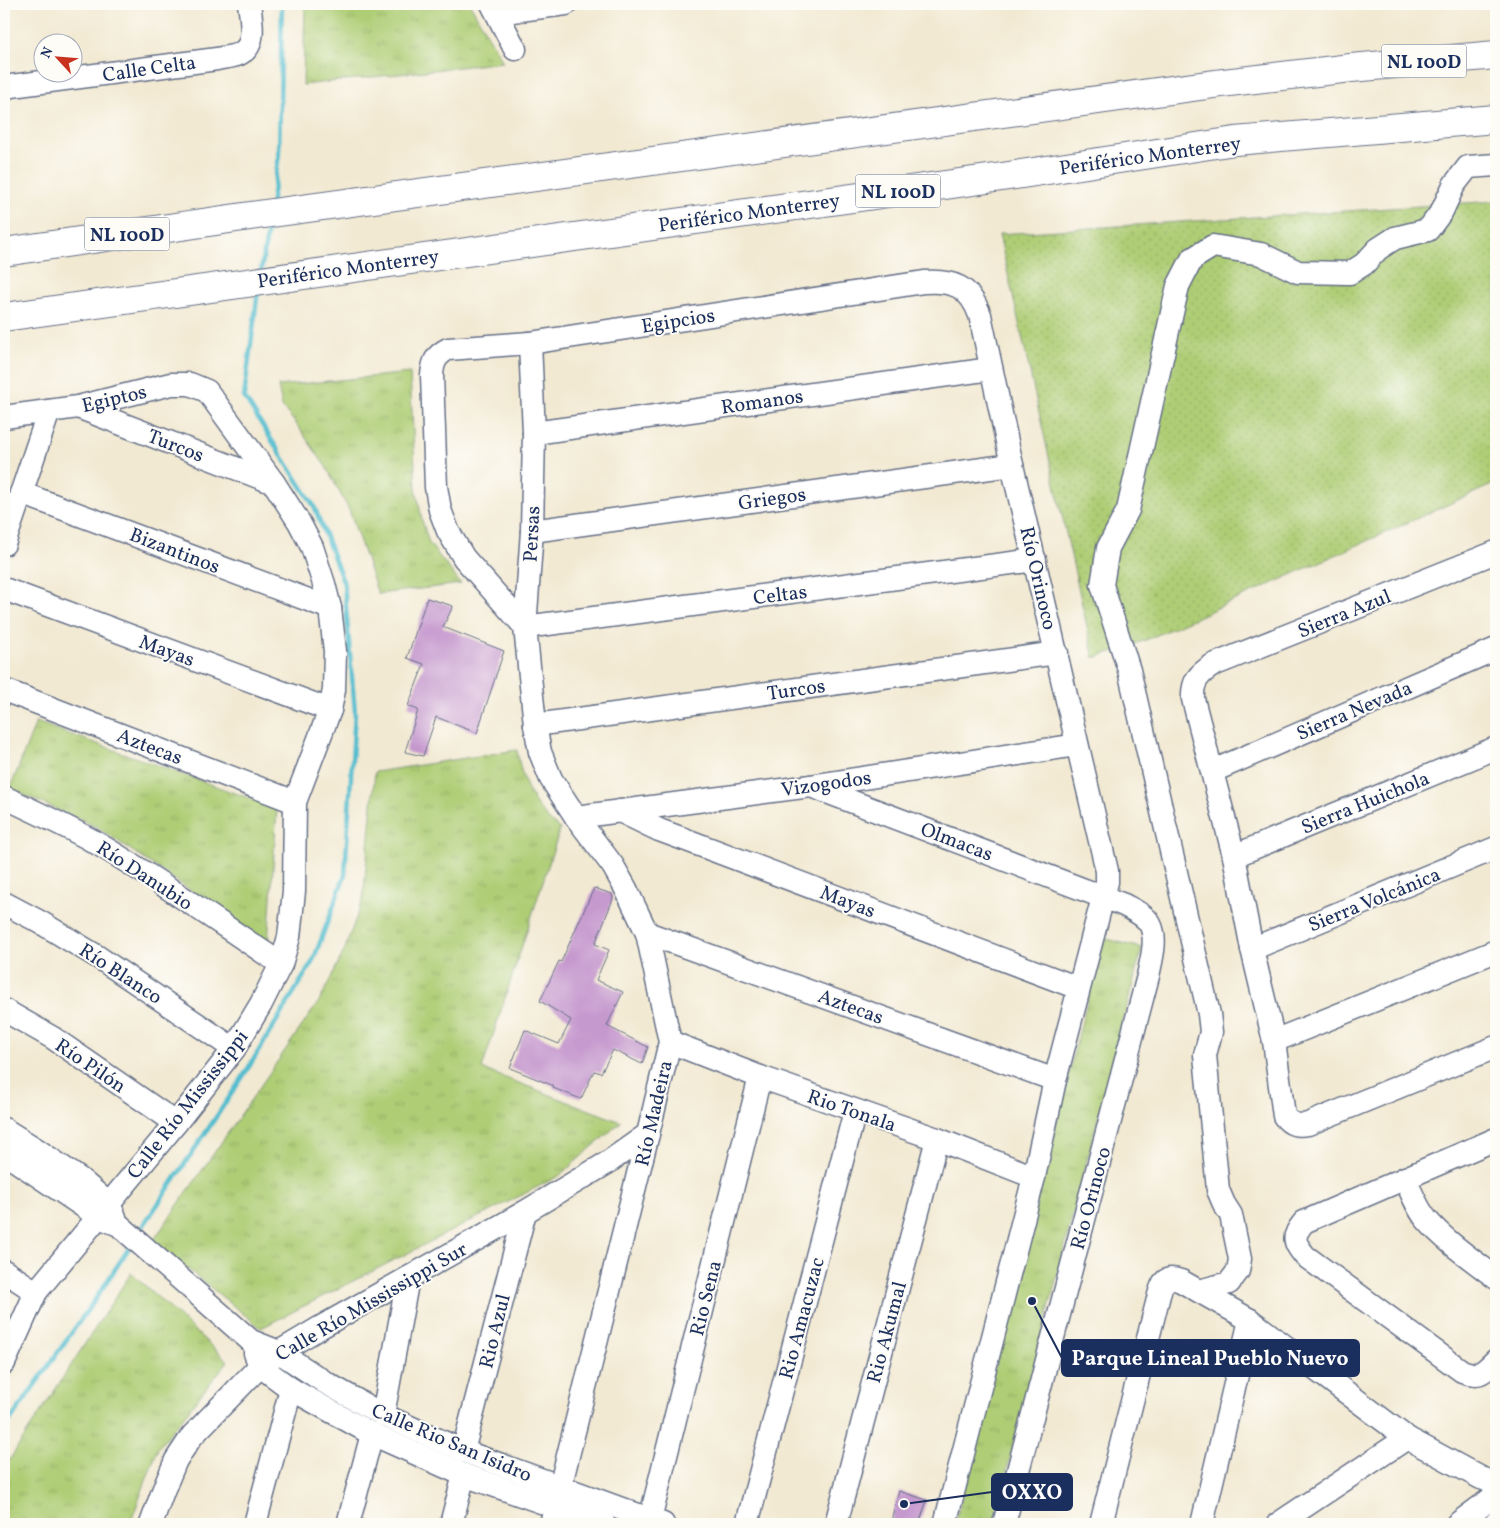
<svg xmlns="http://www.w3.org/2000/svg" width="1500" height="1528" viewBox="0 0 1500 1528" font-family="Vollkorn,serif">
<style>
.grass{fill:url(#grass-dots);stroke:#647e69}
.park{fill:url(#park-tufts);stroke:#647e69}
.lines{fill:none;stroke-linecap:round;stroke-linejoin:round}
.stream{stroke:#53bdcf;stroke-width:4.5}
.building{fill:#c598ce}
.minor-casing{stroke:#667087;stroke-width:25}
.highway-casing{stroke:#667087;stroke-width:30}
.minor{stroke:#fff;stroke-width:22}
.highway{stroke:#fff;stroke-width:28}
.labels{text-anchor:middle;stroke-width:4;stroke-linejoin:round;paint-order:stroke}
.shield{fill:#fdfcf7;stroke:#5f6c8c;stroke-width:1}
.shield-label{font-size:19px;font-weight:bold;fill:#1b2f5e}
.street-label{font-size:20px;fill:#1b2f5e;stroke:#fdfcf7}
.leader{fill:none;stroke:#1b2f5e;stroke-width:2}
.callout-dot{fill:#1b2f5e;stroke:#fdfcf7;stroke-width:2}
.callout{fill:#1b2f5e;stroke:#1b2f5e;stroke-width:2}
.callout-label{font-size:21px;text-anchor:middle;font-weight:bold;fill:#fff}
</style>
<defs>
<pattern id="grass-dots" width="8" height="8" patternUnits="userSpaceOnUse" patternTransform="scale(1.25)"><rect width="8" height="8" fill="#aecd74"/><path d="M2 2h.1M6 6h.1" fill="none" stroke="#95b067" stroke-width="1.8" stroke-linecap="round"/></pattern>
<pattern id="park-tufts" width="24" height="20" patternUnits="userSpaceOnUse" patternTransform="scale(1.25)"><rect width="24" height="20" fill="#aecd74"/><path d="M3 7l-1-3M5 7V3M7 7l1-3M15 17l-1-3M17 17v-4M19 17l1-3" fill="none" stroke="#95b067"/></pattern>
</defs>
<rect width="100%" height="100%" fill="#fdfcf7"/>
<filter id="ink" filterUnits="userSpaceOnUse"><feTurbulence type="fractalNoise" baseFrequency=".02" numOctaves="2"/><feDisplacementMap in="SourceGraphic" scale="10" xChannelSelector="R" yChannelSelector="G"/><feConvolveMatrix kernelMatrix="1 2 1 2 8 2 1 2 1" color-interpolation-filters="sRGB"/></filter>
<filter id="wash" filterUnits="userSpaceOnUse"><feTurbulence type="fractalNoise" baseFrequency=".0096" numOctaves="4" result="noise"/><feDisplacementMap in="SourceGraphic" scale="20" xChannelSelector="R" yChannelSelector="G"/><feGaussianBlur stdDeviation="1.12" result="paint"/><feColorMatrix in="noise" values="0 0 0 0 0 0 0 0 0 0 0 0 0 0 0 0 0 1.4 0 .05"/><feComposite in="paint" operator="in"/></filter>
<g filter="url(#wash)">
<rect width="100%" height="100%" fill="#f2e9d2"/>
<path class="grass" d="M1496 201V483L1146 640 1094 658 999 234Z"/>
<g class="park">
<path d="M305 4H470L503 62 303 85Z"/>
<path d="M410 373 416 489 422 520 429 543 461 584 378 594 349 510 326 467 297 425 282 407 278 386Z"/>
<path d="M36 722 277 808 268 943 97 827 10 789Z"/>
<path d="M517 750C522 783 533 808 560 829L482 1069 621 1122 559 1176 261 1328 153 1241 320 1000 344 951 363 899 375 772Z"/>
<path d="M1103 938 1142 948 993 1524H955Z"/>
<path d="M131 1273 228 1361 158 1448 130 1524H4V1474L8 1462Z"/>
</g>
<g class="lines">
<g class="stream">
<path d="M271 205 279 155 282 4"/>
<path d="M261 271 269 222"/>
<path d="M138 1234 244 1075 313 961 345 875 355 712 344 584 314 506 244 397 258 291"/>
<path d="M4 1429 96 1298 131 1245"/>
</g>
</g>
<g id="blocks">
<g class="building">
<path d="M427 598 453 606 443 627 504 651 477 733 436 717 423 756 405 752 418 710 408 706 424 664 407 658Z"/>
<path d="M594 888 612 894 613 899 595 944 609 950 596 980 623 992 607 1026 648 1047 642 1064 613 1050 601 1073 594 1071 581 1099 553 1088 554 1086 510 1068 525 1030 559 1044 571 1020 540 1001 559 961 561 962Z"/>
<path d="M899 1491 927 1500 919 1524H890Z"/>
</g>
</g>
</g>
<g filter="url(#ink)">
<use href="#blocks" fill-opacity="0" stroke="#667087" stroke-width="1"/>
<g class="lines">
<defs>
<g id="minor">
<path d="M492 4 515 49"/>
<path d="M498 13 566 4"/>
<path d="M4 87 217 59C224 57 235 57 241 53 257 45 251 18 249 4"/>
<path d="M530 343 534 433 532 531 525 627 535 725 540 752 551 779 576 817 613 866 626 889 647 933 670 1042 648 1134 551 1524"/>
<path d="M78 407 274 483"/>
<path d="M4 417 78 407 171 384H190L207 391 274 483 299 522 312 547 324 584 330 608 335 651 334 690 330 710 295 802 294 891 289 937 281 964 261 1004 234 1049 176 1123 36 1292 4 1363"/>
<path d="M534 433 991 369"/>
<path d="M21 493 330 608"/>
<path d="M532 531 1012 465"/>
<path d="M4 544 49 411"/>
<path d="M1496 552 1213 665C1199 674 1192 681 1193 699L1234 856 1252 949 1274 1041 1284 1116C1291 1125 1297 1126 1308 1124L1496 1047"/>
<path d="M4 589 330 710"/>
<path d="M525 627 464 558 448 531 440 510 436 487 432 375C433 362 436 355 448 349L530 343 924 282C953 280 969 286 980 315L1012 465 1107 871V882L1055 1080 1034 1177 945 1524"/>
<path d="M525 627 1035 560"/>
<path d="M4 690 295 802"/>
<path d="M535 725 1057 653"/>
<path d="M1213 771 1496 649"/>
<path d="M811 786 1124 905C1133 910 1145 915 1150 924 1158 939 1151 961 1148 976L1004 1524"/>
<path d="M4 797C34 811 64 825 93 841 157 878 219 923 281 964"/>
<path d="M620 811 659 830 689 841 1078 988"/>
<path d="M576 817 811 786 1077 745"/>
<path d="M1234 856 1496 748"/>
<path d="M4 903 40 922 98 957 234 1049"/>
<path d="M647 933 1055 1080"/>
<path d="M1252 949 1496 848"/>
<path d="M4 1010 53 1038 176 1123"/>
<path d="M1274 1041 1496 951"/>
<path d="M670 1042 760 1077 937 1139 1034 1177"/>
<path d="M4 1129 36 1149 80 1179 109 1204 115 1217"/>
<path d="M1496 1139 1304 1222C1292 1237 1293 1241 1305 1256L1462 1371C1481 1378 1483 1372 1496 1360"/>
<path d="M4 1153 99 1217 119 1225 251 1341 279 1352 326 1383 383 1415 463 1451 663 1524"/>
<path d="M1405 1178C1411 1192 1417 1208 1427 1220 1446 1242 1473 1260 1496 1278"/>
<path d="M4 1271 36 1292"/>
<path d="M1199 1291 1229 1283 1238 1271 1240 1259 1231 1215 1224 1204 1218 1190 1205 1055 1211 1032 1209 1014 1129 670 1102 585 1108 548 1128 510 1178 286 1192 259 1213 246 1261 254 1298 272 1350 273 1364 264 1378 249 1395 238 1428 230 1442 211 1454 185 1468 167 1496 165"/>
<path d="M255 1353 260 1366 291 1389 372 1434 464 1475 604 1524"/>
<path d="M383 1415 408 1278"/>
<path d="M463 1451 525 1212"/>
<path d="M650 1520 760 1077"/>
<path d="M151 1524 163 1491 176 1460 192 1436 260 1366 279 1352 321 1327 525 1212 607 1163 648 1134"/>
<path d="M255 1524 291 1389"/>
<path d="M348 1524 372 1434"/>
<path d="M451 1524 464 1475"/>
<path d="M747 1524 855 1111"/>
<path d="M836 1524 937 1139"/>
<path d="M1101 1524 1159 1295C1163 1282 1165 1275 1181 1281L1250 1320 1407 1438 1481 1478 1496 1483"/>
<path d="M1202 1524 1250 1320"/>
<path d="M1278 1524 1407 1438"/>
<path d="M1457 1524 1496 1495"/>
<path d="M1495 1524 1496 1523"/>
</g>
<g id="highway">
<path d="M4 252 250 216 1222 83 1351 68 1496 55"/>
<path d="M4 317 1002 177 1235 141 1496 119"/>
</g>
</defs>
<use href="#minor" class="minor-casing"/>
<use href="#highway" class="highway-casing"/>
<use href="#minor" class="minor"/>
<use href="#highway" class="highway"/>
</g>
</g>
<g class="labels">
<g class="shield">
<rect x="1381.5" y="44.5" width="85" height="33" rx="4"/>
<rect x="855.5" y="174.5" width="85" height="33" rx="4"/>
<rect x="84.5" y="217.5" width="85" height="33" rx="4"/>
</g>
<g class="shield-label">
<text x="1424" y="68">NL 100D</text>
<text x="898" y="198">NL 100D</text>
<text x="127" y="241">NL 100D</text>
</g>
<g class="street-label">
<text transform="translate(149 68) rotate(-8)" y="7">Calle Celta</text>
<text transform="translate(1150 155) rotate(-8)" y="7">Periférico Monterrey</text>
<text transform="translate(749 212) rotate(-8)" y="7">Periférico Monterrey</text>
<text transform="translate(348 268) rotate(-8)" y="7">Periférico Monterrey</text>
<text transform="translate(678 320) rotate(-9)" y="7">Egipcios</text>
<text transform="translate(114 398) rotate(-13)" y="7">Egiptos</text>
<text transform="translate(762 401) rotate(-8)" y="7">Romanos</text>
<text transform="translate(176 445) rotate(21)" y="7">Turcos</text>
<text transform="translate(772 498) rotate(-8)" y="7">Griegos</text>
<text transform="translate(531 534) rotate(-87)" y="7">Persas</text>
<text transform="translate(175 550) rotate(21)" y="7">Bizantinos</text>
<text transform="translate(1039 578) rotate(77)" y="7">Río Orinoco</text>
<text transform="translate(780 594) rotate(-7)" y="7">Celtas</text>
<text transform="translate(1344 613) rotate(-22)" y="7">Sierra Azul</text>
<text transform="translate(167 650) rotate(20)" y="7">Mayas</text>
<text transform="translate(796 689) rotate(-8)" y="7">Turcos</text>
<text transform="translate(1354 710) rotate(-23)" y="7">Sierra Nevada</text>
<text transform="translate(150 746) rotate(21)" y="7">Aztecas</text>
<text transform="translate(826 783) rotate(-8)" y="7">Vizogodos</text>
<text transform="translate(1365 802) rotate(-22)" y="7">Sierra Huichola</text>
<text transform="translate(957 841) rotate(21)" y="7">Olmacas</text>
<text transform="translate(145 875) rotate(33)" y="7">Río Danubio</text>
<text transform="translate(1374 899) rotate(-22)" y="7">Sierra Volcánica</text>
<text transform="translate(848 901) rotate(21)" y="7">Mayas</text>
<text transform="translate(121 973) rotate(33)" y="7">Río Blanco</text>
<text transform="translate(851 1006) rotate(20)" y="7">Aztecas</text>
<text transform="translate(91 1065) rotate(34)" y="7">Río Pilón</text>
<text transform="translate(187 1104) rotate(-52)" y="7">Calle Río Mississippi</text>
<text transform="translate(852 1110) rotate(19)" y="7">Rio Tonala</text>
<text transform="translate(653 1113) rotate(-77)" y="7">Río Madeira</text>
<text transform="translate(1090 1198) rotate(-75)" y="7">Río Orinoco</text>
<text transform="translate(705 1298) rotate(-76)" y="7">Rio Sena</text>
<text transform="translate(371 1301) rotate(-30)" y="7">Calle Río Mississippi Sur</text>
<text transform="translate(801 1318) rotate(-75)" y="7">Rio Amacuzac</text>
<text transform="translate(494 1331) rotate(-76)" y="7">Rio Azul</text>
<text transform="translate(886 1332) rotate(-75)" y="7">Rio Akumal</text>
<text transform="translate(452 1442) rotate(23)" y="7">Calle Rio San Isidro</text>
</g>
</g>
<path class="leader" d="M1032 1301L1062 1358M904 1504L992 1492"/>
<g class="callout-dot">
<circle cx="1032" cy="1301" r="5"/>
<circle cx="904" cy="1504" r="5"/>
</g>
<g class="callout">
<rect x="1062" y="1340" width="297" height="36" rx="5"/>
<rect x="992" y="1474" width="80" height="36" rx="5"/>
</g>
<g class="callout-label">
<text x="1210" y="1365">Parque Lineal Pueblo Nuevo</text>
<text x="1032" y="1499">OXXO</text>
</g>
<rect width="1500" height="1528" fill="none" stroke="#fdfcf7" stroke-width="20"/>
<g transform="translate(58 58) rotate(296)"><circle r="24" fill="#fdfcf7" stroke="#a3aaba"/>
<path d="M0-4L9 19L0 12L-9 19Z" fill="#c8321e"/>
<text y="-8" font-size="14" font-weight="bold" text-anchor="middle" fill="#1b2f5e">N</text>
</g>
</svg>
